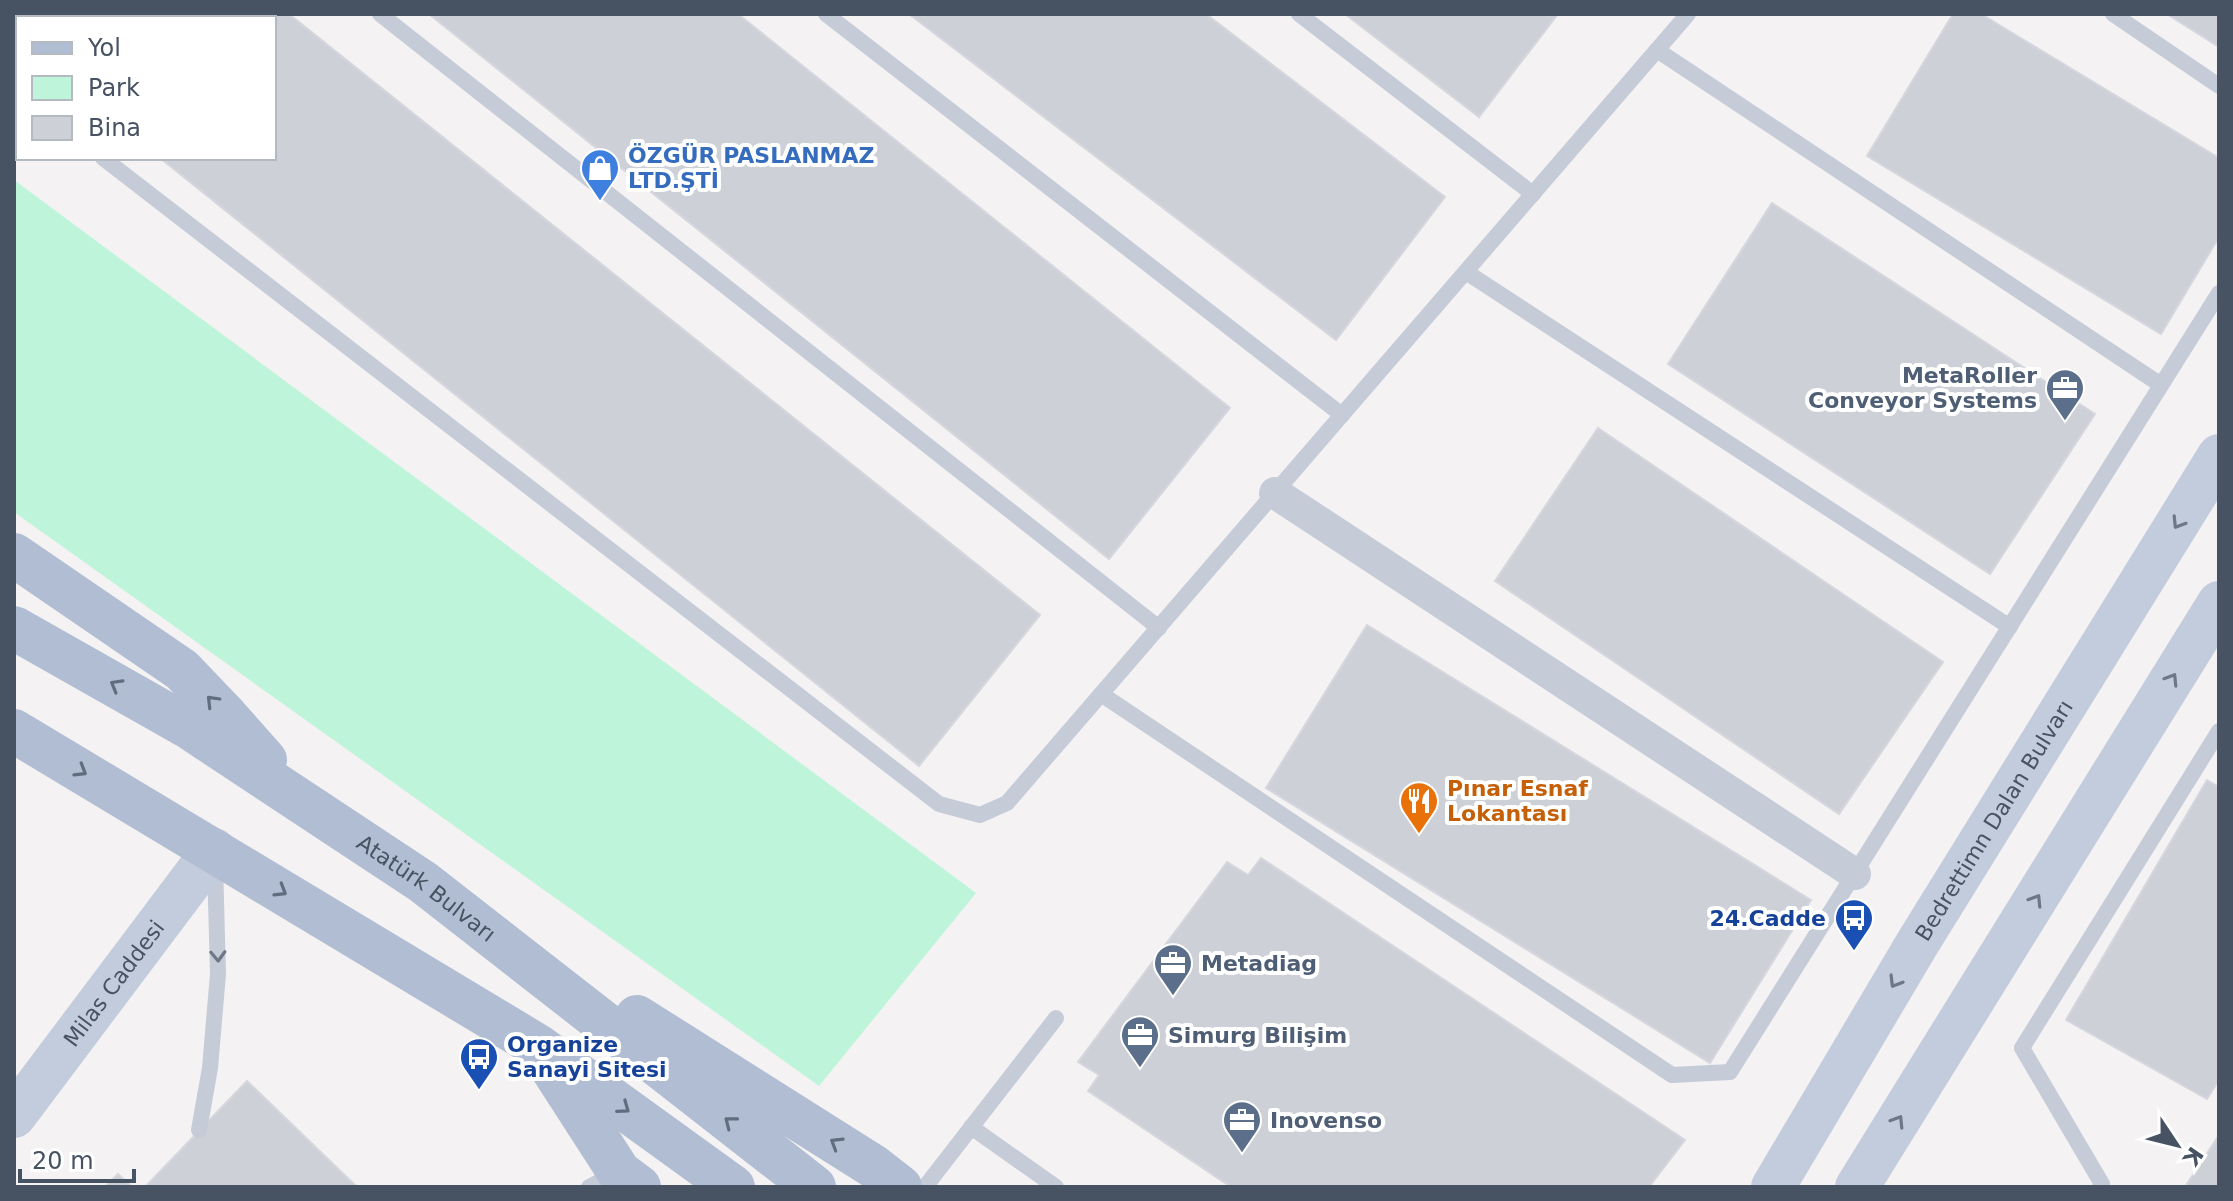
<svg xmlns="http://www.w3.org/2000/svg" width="2233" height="1201" viewBox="0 0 2233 1201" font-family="'DejaVu Sans',sans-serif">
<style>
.green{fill:#bef5da}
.building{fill:#ced0d8;stroke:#d6d7de;stroke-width:2}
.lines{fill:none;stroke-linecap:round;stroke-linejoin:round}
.lane{stroke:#c5ccd8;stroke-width:16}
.street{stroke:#c5ccd8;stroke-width:32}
.secondary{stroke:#c3ccdc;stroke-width:44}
.primary{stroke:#b0bdd3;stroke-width:44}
.oneway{stroke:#6c7787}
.oneway2{stroke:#616d7e}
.oneway3{stroke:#6d7785}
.labels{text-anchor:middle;stroke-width:8;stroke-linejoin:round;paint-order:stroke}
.shop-label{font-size:22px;font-weight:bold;fill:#366cbe;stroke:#fff;text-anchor:start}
.service-label{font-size:22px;font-weight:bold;fill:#4e5e75;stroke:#fff;text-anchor:start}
.food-label{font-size:22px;font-weight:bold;fill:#c56008;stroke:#fff;text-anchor:start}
.street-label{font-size:22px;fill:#475262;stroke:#fff}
.transit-label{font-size:22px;font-weight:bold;fill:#164399;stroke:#fff;text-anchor:end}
</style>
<rect width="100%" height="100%" fill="#f4f2f2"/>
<path class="green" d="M14 180 976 893 819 1086 14 512Z"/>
<g class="building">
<path d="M14 14H289L1040 615 919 766 160 158H274V18H18V45L14 41Z"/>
<path d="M429 14H738L1230 408 1109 559Z"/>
<path d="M909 14H1206L1445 197 1336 340Z"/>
<path d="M1345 14H1558L1479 117Z"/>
<path d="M1953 14H1981L2219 158V237L2161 334 1867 156Z"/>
<path d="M2167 14H2219V47Z"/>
<path d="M1772 203 2095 414 1990 574 1668 364Z"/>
<path d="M1598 428 1943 662 1839 814 1495 581Z"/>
<path d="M1367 625 1811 900 1710 1063 1266 788Z"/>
<path d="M2207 780 2219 787V1080L2207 1099 2066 1020Z"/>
<path d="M1261 858 1685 1140 1649 1187H1231L1088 1091 1099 1075 1078 1062 1227 862 1248 875Z"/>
<path d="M247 1081 357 1187H145Z"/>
<path d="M2219 1135V1187H2185Z"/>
<path d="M118 1174 132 1187H105Z"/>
</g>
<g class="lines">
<g class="lane">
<path d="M380 14 1159 628"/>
<path d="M826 14 1342 415"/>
<path d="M1299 14 1533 194"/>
<path d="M2113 14 2219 86"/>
<path d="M1657 50 2161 385"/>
<path d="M14 89 18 92"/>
<path d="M103 158 939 804 980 815 1007 803 1688 14"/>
<path d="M1466 272 2010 627"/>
<path d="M1101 694 1672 1075 1730 1072 2219 293"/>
<path d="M971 1127 1056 1187"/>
<path d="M199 1130 210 1068 218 974 215 864"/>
<path d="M589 1187 616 1173"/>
<path d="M925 1187 1056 1018"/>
<path d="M2100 1187 2102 1184 2022 1048 2219 731"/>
</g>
<path class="street" d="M1275 493 1855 874"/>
<g class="secondary">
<path id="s1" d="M14 1116 214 850"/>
<path id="s2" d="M1773 1187 1917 944 2219 456"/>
<path d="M1857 1187 2219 603"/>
</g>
<g class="primary">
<path d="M14 555 182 670 226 716 265 760"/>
<path id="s3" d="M14 628 187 726 423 882 814 1187"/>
<path d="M14 731 538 1046 733 1187"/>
<path d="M637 1017 873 1166 900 1187"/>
<path d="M550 1065 619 1172 639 1187"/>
</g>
</g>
<defs><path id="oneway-chevron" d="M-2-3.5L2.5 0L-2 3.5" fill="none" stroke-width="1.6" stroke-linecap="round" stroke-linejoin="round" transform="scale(2)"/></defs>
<g class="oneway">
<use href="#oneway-chevron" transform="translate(2178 523) rotate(122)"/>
<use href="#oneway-chevron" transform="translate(2172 679) rotate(-58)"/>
<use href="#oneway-chevron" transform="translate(2036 900) rotate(-58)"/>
<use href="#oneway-chevron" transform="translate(1895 982) rotate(121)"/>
<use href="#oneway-chevron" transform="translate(1898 1121) rotate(-58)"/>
</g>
<g class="oneway2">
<use href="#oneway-chevron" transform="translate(116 685) rotate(-150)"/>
<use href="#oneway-chevron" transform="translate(212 701) rotate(-134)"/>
<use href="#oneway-chevron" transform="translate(81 771) rotate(31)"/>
<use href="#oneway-chevron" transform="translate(281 891) rotate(31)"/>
<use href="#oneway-chevron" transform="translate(624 1108) rotate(36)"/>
<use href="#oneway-chevron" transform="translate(730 1122) rotate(-142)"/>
<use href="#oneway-chevron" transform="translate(836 1143) rotate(-148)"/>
</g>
<use class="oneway3" href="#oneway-chevron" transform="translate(218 956) rotate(88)"/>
<defs>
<symbol id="shop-pin" viewBox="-11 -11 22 30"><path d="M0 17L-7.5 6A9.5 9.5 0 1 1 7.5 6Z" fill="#3f7fe0" stroke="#fff"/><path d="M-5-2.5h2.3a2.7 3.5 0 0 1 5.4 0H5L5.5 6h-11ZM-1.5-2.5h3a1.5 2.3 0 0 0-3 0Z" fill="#fff"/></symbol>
<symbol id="office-pin" viewBox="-11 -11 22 30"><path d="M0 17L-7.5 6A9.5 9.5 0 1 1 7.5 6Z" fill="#5c6f8a" stroke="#fff"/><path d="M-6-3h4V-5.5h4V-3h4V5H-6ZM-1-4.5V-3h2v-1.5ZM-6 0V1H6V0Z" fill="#fff"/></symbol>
<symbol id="restaurant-pin" viewBox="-11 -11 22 30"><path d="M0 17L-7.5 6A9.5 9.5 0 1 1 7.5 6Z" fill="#e8710a" stroke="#fff"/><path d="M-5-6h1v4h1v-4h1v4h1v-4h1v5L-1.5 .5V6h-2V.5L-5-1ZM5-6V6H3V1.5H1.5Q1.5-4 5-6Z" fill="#fff"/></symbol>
<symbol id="bus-pin" viewBox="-11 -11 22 30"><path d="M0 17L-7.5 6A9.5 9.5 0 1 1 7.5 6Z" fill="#1a4fb4" stroke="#fff"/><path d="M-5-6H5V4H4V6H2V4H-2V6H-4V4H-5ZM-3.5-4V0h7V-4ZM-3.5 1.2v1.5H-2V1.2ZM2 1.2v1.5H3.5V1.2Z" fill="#fff"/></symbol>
</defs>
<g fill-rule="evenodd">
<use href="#shop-pin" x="578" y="146" width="44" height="60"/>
<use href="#office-pin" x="2043" y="366" width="44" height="60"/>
<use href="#restaurant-pin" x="1397" y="779" width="44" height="60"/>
<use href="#bus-pin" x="1832" y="896" width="44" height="60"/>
<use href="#office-pin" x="1151" y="941" width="44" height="60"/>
<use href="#office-pin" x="1118" y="1013" width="44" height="60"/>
<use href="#bus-pin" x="457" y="1035" width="44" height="60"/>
<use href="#office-pin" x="1220" y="1098" width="44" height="60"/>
</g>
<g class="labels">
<g class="shop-label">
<text x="628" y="163">ÖZGÜR PASLANMAZ<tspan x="628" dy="25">LTD.ŞTİ</tspan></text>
</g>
<g class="service-label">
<text x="2037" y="383" text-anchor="end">MetaRoller<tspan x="2037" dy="25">Conveyor Systems</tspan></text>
<text x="1201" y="971">Metadiag</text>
<text x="1168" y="1043">Simurg Bilişim</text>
<text x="1270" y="1128">Inovenso</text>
</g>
<g class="food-label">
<text x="1447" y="796">Pınar Esnaf<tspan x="1447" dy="25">Lokantası</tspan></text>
</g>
<g class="street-label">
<text dy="8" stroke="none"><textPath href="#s2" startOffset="428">Bedrettimn Dalan Bulvarı</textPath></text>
<text dy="8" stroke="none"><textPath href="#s3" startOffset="488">Atatürk Bulvarı</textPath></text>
<text dy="8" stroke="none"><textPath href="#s1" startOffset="166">Milas Caddesi</textPath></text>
</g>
<g class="transit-label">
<text x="1826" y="926">24.Cadde</text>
<text x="507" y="1052" text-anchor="start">Organize<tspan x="507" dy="25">Sanayi Sitesi</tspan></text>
</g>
</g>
<rect width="2233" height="1201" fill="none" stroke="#475262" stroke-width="32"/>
<rect x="16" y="16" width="260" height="144" fill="#ffffff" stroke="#b5bac0" stroke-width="2"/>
<rect x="32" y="42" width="40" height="12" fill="#b0bdd3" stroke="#b5bac0" stroke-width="2"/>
<text x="88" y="56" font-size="24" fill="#475262">Yol</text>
<rect x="32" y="76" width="40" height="24" fill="#bef5da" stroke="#b5bac0" stroke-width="2"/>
<text x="88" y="96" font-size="24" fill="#475262">Park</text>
<rect x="32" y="116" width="40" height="24" fill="#ced0d8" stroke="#b5bac0" stroke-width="2"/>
<text x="88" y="136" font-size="24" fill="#475262">Bina</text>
<g transform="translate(2177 1145) rotate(125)" stroke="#ffffff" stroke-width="6" paint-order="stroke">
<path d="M0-6L14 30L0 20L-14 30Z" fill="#475262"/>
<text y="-12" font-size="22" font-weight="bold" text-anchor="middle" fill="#475262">K</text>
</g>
<path d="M20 1169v12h114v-12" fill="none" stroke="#475262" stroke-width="4"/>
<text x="32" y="1169" font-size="24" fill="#475262" stroke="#ffffff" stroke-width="6" paint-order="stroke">20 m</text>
</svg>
